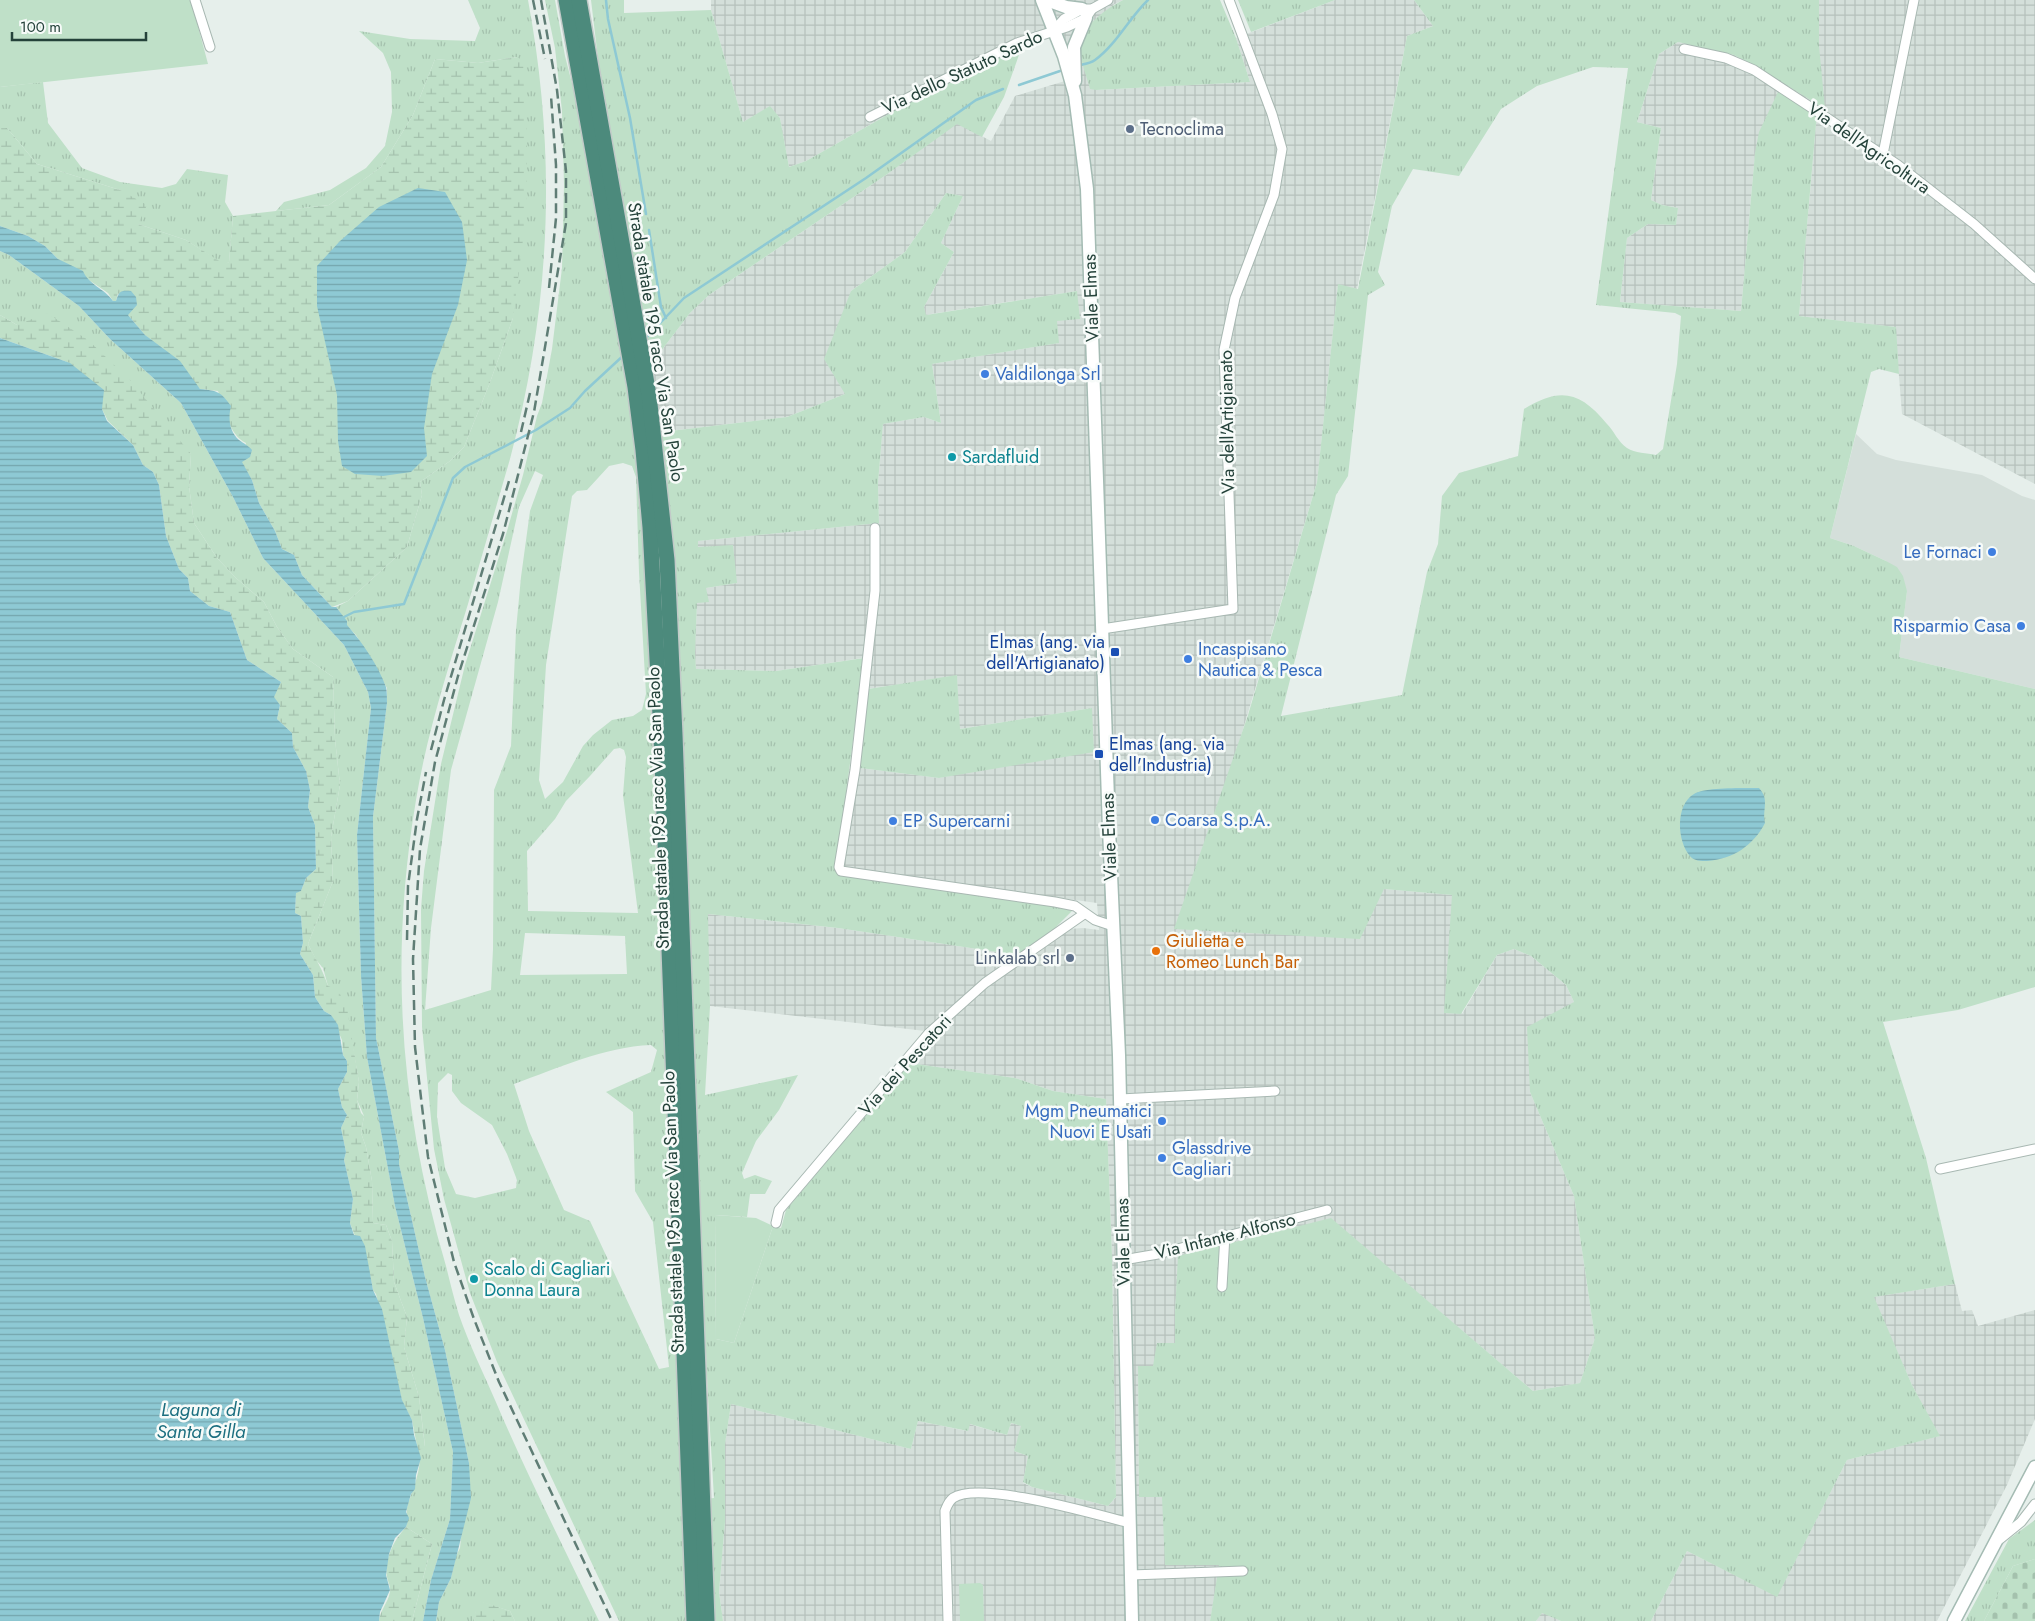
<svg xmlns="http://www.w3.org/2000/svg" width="2035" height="1621" viewBox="0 0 2035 1621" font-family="Jost,sans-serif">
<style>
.built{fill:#d4dfda}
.industrial{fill:url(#industrial-grid)}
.grass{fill:url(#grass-tufts);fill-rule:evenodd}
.wetland{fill:url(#wetland-marsh)}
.cemetery{fill:url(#cemetery-stones)}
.green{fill:#bfe0c8}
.water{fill:url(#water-rules)}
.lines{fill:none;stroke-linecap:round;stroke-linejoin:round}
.stream{stroke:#8ec9d4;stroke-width:2.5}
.minor-casing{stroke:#a8b8b2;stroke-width:11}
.secondary-casing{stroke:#a4bbb3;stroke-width:15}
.trunk-casing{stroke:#c2cac8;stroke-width:18}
.minor{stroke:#fff;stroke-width:9}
.secondary{stroke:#fff;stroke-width:12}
.trunk{stroke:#4c8a7c;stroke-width:15}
.rail{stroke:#5f7d75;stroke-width:2.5;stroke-dasharray:10 5;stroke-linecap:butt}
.service-dot{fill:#5c6f8a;stroke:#f7fbf9;stroke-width:2}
.shop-dot{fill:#3f7fe0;stroke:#f7fbf9;stroke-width:2}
.culture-dot{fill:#0f9aa8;stroke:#f7fbf9;stroke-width:2}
.transit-dot{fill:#1a4fb4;stroke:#f7fbf9;stroke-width:2}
.food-dot{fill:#e8710a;stroke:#f7fbf9;stroke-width:2}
.labels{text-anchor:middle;stroke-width:5;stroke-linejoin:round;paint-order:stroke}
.street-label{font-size:18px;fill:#24423a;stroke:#f7fbf9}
.service-label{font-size:18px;fill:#4e5e75;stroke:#f7fbf9;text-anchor:start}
.shop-label{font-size:18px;fill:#366cbe;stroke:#f7fbf9;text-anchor:start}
.culture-label{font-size:18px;fill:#0d838f;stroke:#f7fbf9;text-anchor:start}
.transit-label{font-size:18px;fill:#164399;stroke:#f7fbf9;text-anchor:end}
.food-label{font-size:18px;fill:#c56008;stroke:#f7fbf9;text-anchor:start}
.water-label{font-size:19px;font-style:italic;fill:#1c6f80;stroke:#f7fbf9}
</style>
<defs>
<pattern id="industrial-grid" width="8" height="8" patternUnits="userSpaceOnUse" patternTransform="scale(1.25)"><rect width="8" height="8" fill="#d4dfda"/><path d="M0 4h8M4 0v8" fill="none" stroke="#b6c1bc"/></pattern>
<pattern id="grass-tufts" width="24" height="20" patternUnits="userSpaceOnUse" patternTransform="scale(1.25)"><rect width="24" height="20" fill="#bfe0c8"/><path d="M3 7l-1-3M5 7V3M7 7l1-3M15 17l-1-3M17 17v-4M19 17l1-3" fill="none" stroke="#a4c1ad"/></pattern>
<pattern id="wetland-marsh" width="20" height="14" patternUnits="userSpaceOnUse" patternTransform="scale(1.25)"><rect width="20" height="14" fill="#bfe0c8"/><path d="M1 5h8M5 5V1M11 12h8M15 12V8" fill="none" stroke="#a4c1ad"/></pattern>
<pattern id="cemetery-stones" width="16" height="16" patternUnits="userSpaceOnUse" patternTransform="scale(1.25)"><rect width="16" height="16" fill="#bfe0c8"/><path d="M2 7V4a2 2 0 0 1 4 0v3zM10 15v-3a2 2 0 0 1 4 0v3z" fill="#a4c1ad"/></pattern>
<pattern id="water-rules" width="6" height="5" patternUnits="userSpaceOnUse" patternTransform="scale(1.25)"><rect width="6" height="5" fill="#8ec9d4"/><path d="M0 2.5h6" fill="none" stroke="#74a5ad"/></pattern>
</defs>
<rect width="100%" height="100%" fill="#e6efeb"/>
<path class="built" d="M1856 434 1877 454 1896 460 1982 475 2022 496 2035 500V689L1899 657 1907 591 1886 561 1854 546 1830 538Z"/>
<g class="industrial">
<path d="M711 0H1123L1113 5 1096 90 1250 82 1236 38 1335 0H1414L1433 26 1407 36 1357 289 1338 285 1317 482 1238 746 1384 889 1452 895 1462 1014 1497 955 1514 949 1531 956 1566 985 1574 1002 1530 1092 1574 1196 1595 1338 1580 1383 1533 1391 1331 1219 1179 1256 1175 1312V1343L1153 1366H1138L1139 1497H1162L1220 1564 1210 1621H723L719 1592 725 1522V1444L731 1404 911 1449 918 1421 967 1431 969 1424 1007 1435 1011 1423 1022 1426 1014 1451 1028 1456 1023 1483 1032 1487 1108 1506 1116 1497 1112 1256 1106 1099 1053 1091 1015 1078 909 1063 934 1032 710 1006 707 914 838 928 1017 955 1053 930 1083 928 1099 930 1097 903 843 868 860 768 939 778 974 771 1092 708 959 729 957 676 859 690 863 658 776 671 696 669 695 653 697 603 706 588 737 583 698 547V541L879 523 878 483 883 424 924 417 941 423 932 364 1058 343 1056 321 1077 291 925 315 924 307 954 252 941 243 963 196 946 193 905 252 851 291 845 394 787 417 662 432 653 367 662 365 661 351 690 313 709 295 886 175 957 123 991 141 1015 96 1065 81 1056 52 1051 40 1047 38 1015 49 936 90 926 93 806 161 789 167 780 118 770 107 743 122 711 10Z"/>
<path d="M1819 0H2035V484L1902 414 1895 327 1799 316 1817 114 1755 153 1741 311 1620 302 1627 238 1648 224 1676 225 1678 208 1662 205 1651 200 1661 128 1637 122 1659 54 1678 42 1734 55 1761 69 1819 46Z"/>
<path d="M1955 1284 1962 1311 1972 1310 1978 1326 2035 1310V1419L2007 1485 1937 1621H1651L1687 1551 1777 1596 1847 1460 1939 1436 1912 1385 1873 1297Z"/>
<path d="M1542 1612 1561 1621H1536Z"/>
</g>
<g class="grass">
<path d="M468 0H528C557 156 551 305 510 459 496 507 482 556 468 604 448 669 427 733 416 800 389 960 400 1110 446 1266 450 1282 454 1299 459 1315 469 1344 483 1372 495 1400 527 1475 564 1548 599 1621H515L510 1611 478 1601 474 1621H436L439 1602 451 1578 456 1556 460 1548 469 1463 445 1350 425 1277 399 1164V1151L376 1038 373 817 387 703V688L356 635 346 625V621L336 607 348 601 407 547 422 495 420 482 450 461 464 447 489 385 513 318 517 57 478 63 435 59 413 115 381 167 329 205 276 211 284 202 330 190 366 168 385 146 392 112 391 72 383 53 359 31 410 39 475 41 480 28Z"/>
<path d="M545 0H555L565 56 579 111 602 92 591 0H624V13L711 10 743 122 770 106 780 118 789 167 806 161 926 93 936 90 1015 49 1020 52 1004 97 982 137 957 124 886 175 709 295 690 313 661 351 662 365 653 367 662 432 787 417 845 394 824 359 851 291 905 252 946 193 963 196 941 243 954 252 924 307 926 315 1077 291 1080 319 1057 321 1059 343 932 364 941 423 924 417 883 424 878 483 879 523 698 541V547L733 545 737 583 706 588 709 602 697 603 695 653 696 669 776 671 864 658 836 869 840 875 1060 907 1072 911 1053 930 1017 955 838 928 708 914 710 1006 705 1095 798 1075 779 1110 756 1141 742 1173 744 1179 755 1175 772 1181 765 1194H750L747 1217 715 1215 716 1339 734 1343 773 1226 781 1228 786 1210 909 1063 1015 1078 1053 1091 1106 1099 1112 1256 1116 1497 1108 1506 1032 1487 1023 1482 1028 1456 1014 1451 1021 1426 1011 1423 1007 1435 970 1424 968 1431 918 1421 911 1449 731 1404 725 1444V1522L719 1592 723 1621H619L497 1362 470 1293 444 1199 434 1149 422 1027 421 909 424 871 441 764 465 665 507 531 523 475 537 416 542 403 552 349 562 268 564 185 562 111 555 48ZM636 451 664 453 669 516 708 1397 714 1498 686 1501 670 1103 664 1040 660 933 662 927 654 695ZM623 463 632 466 636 477 639 572 646 694 642 710 633 716 612 720 593 735 583 746 563 782 545 799 539 780 546 665 572 496 577 491 587 490 609 466ZM535 471 543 475 530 511 521 577 516 630 511 746 494 790 493 949 491 990 425 1010 431 928 451 770 498 602 519 507ZM620 748 624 750 626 757 623 795 638 913 528 911 527 851 555 819 566 801 590 776 614 749ZM525 933 625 936 627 974 520 975ZM651 1045 657 1050 651 1072 606 1092 633 1112 635 1191 653 1222 669 1367 659 1369 590 1221 564 1210 529 1131 514 1084C558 1068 604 1047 651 1045ZM448 1073 452 1075V1091L461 1103 492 1125 507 1154 517 1180 516 1188 475 1198 456 1194 445 1168 437 1117 438 1083Z"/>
<path d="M1123 0H1220L1236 38 1250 82 1096 90 1090 89C1087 77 1082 66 1081 55 1076 29 1104 10 1123 0Z"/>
<path d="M1238 0H1335L1251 32Z"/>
<path d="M1414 0H1819V46L1825 109 1761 69 1734 55 1678 42 1659 54 1637 122 1661 128 1651 200 1662 205 1678 208 1676 225 1648 224 1627 238 1620 302 1741 311 1755 153 1759 132 1778 92 1817 113 1799 316 1896 327 1899 374 1879 369 1871 372 1830 538 1854 546 1886 561 1897 567 1903 576 1907 591 1899 657 2035 689V987L1958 1010 1883 1022 1926 1158 1955 1284 1874 1297 1912 1385 1940 1436 1847 1460 1777 1597 1687 1551 1651 1621H1561L1542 1613 1536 1621H1210L1219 1565H1165L1162 1497H1139L1138 1366H1153L1157 1343H1175V1312L1178 1256 1331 1218 1533 1391 1580 1383 1595 1338 1574 1196 1530 1092 1527 1027 1574 1002 1566 985 1531 956 1514 949 1497 955 1461 1014 1444 1013 1452 895 1384 889 1360 939 1174 929 1248 715 1317 482 1338 284 1358 289 1407 36 1433 26ZM1593 67 1628 68 1596 305 1675 313 1681 316 1677 364 1663 449 1656 455C1647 453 1635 453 1627 448 1618 442 1614 431 1607 424 1580 391 1560 387 1524 409L1518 456 1459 473 1442 496 1438 544 1427 572 1402 695 1281 716 1336 495 1348 476 1368 295 1385 285 1378 272 1392 206 1413 169 1459 176 1501 109 1537 86Z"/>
<path d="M43 82 48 123 82 168 120 182 162 188 176 184 187 169 228 175 225 202 233 216 229 262 224 265 186 240 138 224 120 190 37 164 7 128H0V87Z"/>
<path d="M0 251 9 255 79 306 110 339 181 403 233 497 263 558 344 645 368 692 371 708 357 835 361 976 367 1057 395 1206 423 1318 453 1452 450 1519 431 1580 423 1621H412L432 1544 406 1527C408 1520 406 1515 407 1508 411 1492 424 1467 418 1451L425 1446 419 1397 404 1347 407 1317 394 1282 392 1241 386 1225 373 1223 372 1181 366 1147 361 1133 364 1116 357 1100 359 1082 350 1031 328 986 323 968 316 960 308 944 333 881 331 837 340 785 335 739 333 677 293 649 277 627 264 602 236 578 217 558 194 523 189 486 191 454 17 325 0 315Z"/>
<path d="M957 675 960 729 1092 708 1094 752 939 778 860 768 868 689Z"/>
<path d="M2035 1520V1559L2013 1566 1984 1621H1965L2009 1539Z"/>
</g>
<g class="wetland">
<path d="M517 57 523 61 527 140 526 216 513 318 489 385 464 447 450 461 420 482 422 495 407 547 348 601 332 607 302 575 294 555 282 549 275 531 259 503 252 480 241 462 246 443C228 434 225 409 218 391L200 389 159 347 145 335 128 315 118 293 116 301H113L108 293 58 259 45 246 28 236 0 226V128H7L37 164 120 190 147 205 138 224 186 240 224 264 229 262 233 216 329 205 381 167 413 115 435 59 478 63Z"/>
<path d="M47 313 88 340 130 380 191 454 189 486 194 523 217 558 236 578 264 602 277 627 293 649 333 677 335 739 340 785 331 837 333 881 308 944C315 958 323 970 328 986L338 990 347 1008 359 1082 357 1100 361 1113 364 1116 361 1133 366 1147 372 1181 373 1223 386 1225 392 1241 394 1282 407 1317 404 1347 419 1397 425 1447 418 1451 412 1420 402 1401 376 1294 373 1290 370 1275 350 1223 353 1199 344 1160 346 1152 341 1128 347 1115 342 1107 338 1089 347 1072V1061L343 1055 342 1040 331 1015 324 1011 315 997 313 975 300 954 303 943 301 916 295 913 296 892 301 891 306 878 316 869 315 825 308 807 310 790 306 771 293 747 292 733 277 719 280 705 273 697 281 682 247 660 230 612 209 606 190 591 188 578 179 569 166 536 159 485 153 472 143 465 133 445 108 421 102 409 70 363 0 338V315L17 325Z"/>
<path d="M406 1527 432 1544 412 1621H379C380 1610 388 1603 390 1592 391 1587 388 1582 387 1577 384 1559 394 1540 406 1527Z"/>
<path d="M477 1600 510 1611 515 1621H474Z"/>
</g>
<path class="cemetery" d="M2035 1559V1621H1984L2013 1566Z"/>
<g class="green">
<path d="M0 0H191L208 64 0 87Z"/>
<path d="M715 1215 756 1218 773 1226 734 1343 716 1339Z"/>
<path d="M980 1583 983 1585 984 1621H960L959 1584Z"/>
</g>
<g class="water">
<path d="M418 188 445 192 462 222 467 260 458 305 432 374 424 428 427 456 411 472 383 476 355 474 342 466 338 441 337 395 317 306V266L340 241 379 207Z"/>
<path d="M0 226 28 236 45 246 58 259 83 271C88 284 105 289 113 301H116C119 291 121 290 131 291L136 297 137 305 128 315 145 335 180 361 200 389C218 391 220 391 231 406 228 418 229 431 239 440 244 444 248 445 252 450L250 457 242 462 252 480 259 503 275 531 282 549 294 555 302 575 332 607H336L347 621V625C362 642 378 665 386 687 387 691 387 698 387 703L373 817 376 1038 399 1151V1164L425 1277 445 1350 469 1463 471 1498 451 1578 439 1602 436 1621H423L431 1580 450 1519 453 1452 423 1318 395 1206 367 1057 361 976 357 835 371 708 368 692 344 645 263 558 233 497 181 403 110 339 79 306 9 255 0 251Z"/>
<path d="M0 338 70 363 104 390 102 409 107 421 133 445 143 465 153 472 159 485 166 536 179 569 188 578 190 591 209 606 230 612 247 660 281 682 274 697 280 705 277 719 292 733 293 747 306 771 310 790 308 807 315 825 316 869 306 878 301 891 296 893 295 913 301 916 303 943 300 954 313 975 315 997 324 1011 331 1015 338 1025 343 1055 347 1061V1072L338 1089 342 1107 347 1115 341 1128 346 1152 344 1160 353 1199 350 1223 354 1235 360 1236 365 1246 373 1290 382 1309 402 1400 412 1420 414 1435 421 1458 416 1475 415 1489 411 1494 406 1512 409 1518 406 1527 395 1538 389 1554 386 1575 390 1590 380 1612 379 1621H0Z"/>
<path d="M1759 788C1770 800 1762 809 1765 823 1753 846 1733 859 1707 861 1701 861 1694 861 1690 856 1677 841 1675 805 1694 794 1704 787 1745 788 1759 788Z"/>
</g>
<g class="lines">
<g class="stream">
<path d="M606 0 608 19 630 118 646 214"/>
<path d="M1080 65C1085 64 1091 63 1095 60 1116 45 1129 18 1148 0"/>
<path d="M1019 85 1060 71"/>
<path d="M649 230 661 307 666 318"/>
<path d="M645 339 684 298 866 178 976 100 1003 89"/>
<path d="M340 619 354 612 404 604 453 478 465 467 536 430 570 408 585 391 625 354"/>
</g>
<defs>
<g id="minor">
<path d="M195 0 210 47"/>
<path d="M1055 29 1064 19 1082 9H1092L1108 0"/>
<path d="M1684 49 1726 58 1754 70 1821 114 1898 165 1974 224 2035 279"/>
<path d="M870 117 1017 43 1067 27 1086 18 1092 9"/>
<path d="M1883 154 1914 0"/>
<path d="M875 528V591L855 770 839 867 841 871 1055 902 1075 906 1095 920 1113 926"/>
<path d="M1102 629 1233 609 1224 350 1235 298 1274 195 1282 149 1272 114 1229 0"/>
<path d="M1120 1099 1275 1091"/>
<path d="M1940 1169 2035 1149"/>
<path d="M776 1223 779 1210 929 1033 985 983 1084 914"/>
<path d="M1123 1260 1158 1254 1327 1210"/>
<path d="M1222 1287 1225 1235"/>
<path d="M2000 1539 2021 1522 2035 1504"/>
<path d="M1131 1575 1243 1571"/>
<path d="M948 1621 945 1511C947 1506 948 1502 953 1498 980 1480 1097 1515 1130 1523"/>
</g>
<g id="secondary">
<path d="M1042 0 1064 56 1075 95 1087 189 1109 829 1119 1055 1132 1621"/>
<path d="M1047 0 1066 7 1082 9"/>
<path d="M1075 81 1074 47 1086 18"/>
<path d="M1954 1621 2035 1467"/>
</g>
<g id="trunk">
<path d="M566 0 635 387 643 450 650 527 661 734 694 1621"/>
<path d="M579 0 649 395 667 560 675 735 707 1621"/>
</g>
</defs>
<use href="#minor" class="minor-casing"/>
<use href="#secondary" class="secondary-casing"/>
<use href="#trunk" class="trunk-casing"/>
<use href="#minor" class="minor"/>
<use href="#secondary" class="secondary"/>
<use href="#trunk" class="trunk"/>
<g class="rail">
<path d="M533 0 545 59"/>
<path d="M541 0 557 90 566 171V223L534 412 503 534 458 676 435 762 420 849 413 959 415 1047 428 1157 454 1262 474 1319 499 1382 612 1621"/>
<path d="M549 288 556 218V165L551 96"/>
<path d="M521 432 530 393"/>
<path d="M431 750 444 700 509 481"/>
<path d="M407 940 408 886 417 819 426 772"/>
</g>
</g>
<g class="service-dot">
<circle cx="1130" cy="129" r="5"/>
<circle cx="1070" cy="958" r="5"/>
</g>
<g class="shop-dot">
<circle cx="985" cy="374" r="5"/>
<circle cx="1992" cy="552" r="5"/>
<circle cx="2021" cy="626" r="5"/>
<circle cx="1188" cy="659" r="5"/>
<circle cx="1155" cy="820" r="5"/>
<circle cx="893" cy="821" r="5"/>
<circle cx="1162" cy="1121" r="5"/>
<circle cx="1162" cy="1158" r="5"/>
</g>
<g class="culture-dot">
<circle cx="952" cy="457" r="5"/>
<circle cx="474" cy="1279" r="5"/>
</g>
<g class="transit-dot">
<rect x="1110" y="647" width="10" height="10" rx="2.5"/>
<rect x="1094" y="749" width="10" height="10" rx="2.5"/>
</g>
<circle class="food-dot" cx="1156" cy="951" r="5"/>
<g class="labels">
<g class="street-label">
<text transform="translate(962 72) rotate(-25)" y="6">Via dello Statuto Sardo</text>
<text transform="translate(1869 148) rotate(35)" y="6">Via dell'Agricoltura</text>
<text transform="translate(1091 298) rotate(-92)" y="6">Viale Elmas</text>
<text transform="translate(656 342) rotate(81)" y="6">Strada statale 195 racc Via San Paolo</text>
<text transform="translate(1227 422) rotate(-91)" y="6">Via dell'Artigianato</text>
<text transform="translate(658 808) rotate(-92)" y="6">Strada statale 195 racc Via San Paolo</text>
<text transform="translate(1109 837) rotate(-92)" y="6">Viale Elmas</text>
<text transform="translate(905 1065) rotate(-48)" y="6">Via dei Pescatori</text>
<text transform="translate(673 1212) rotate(-92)" y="6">Strada statale 195 racc Via San Paolo</text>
<text transform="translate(1225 1236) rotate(-14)" y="6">Via Infante Alfonso</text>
<text transform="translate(1123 1242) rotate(-91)" y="6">Viale Elmas</text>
</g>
<g class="service-label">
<text x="1140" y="135">Tecnoclima</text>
<text x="1060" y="964" text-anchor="end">Linkalab srl</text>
</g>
<g class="shop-label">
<text x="995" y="380">Valdilonga Srl</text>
<text x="1982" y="558" text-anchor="end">Le Fornaci</text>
<text x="2011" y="632" text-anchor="end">Risparmio Casa</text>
<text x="1198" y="655">Incaspisano<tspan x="1198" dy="21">Nautica &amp; Pesca</tspan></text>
<text x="1165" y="826">Coarsa S.p.A.</text>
<text x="903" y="827">EP Supercarni</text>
<text x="1152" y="1117" text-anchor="end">Mgm Pneumatici<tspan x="1152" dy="21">Nuovi E Usati</tspan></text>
<text x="1172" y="1154">Glassdrive<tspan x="1172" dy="21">Cagliari</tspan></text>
</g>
<g class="culture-label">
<text x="962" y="463">Sardafluid</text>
<text x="484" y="1275">Scalo di Cagliari<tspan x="484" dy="21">Donna Laura</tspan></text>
</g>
<g class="transit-label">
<text x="1105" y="648">Elmas (ang. via<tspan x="1105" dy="21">dell'Artigianato)</tspan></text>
<text x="1109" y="750" text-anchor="start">Elmas (ang. via<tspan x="1109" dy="21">dell'Industria)</tspan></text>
</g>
<g class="food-label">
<text x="1166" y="947">Giulietta e<tspan x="1166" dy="21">Romeo Lunch Bar</tspan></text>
</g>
<g class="water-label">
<text x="201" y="1416">Laguna di<tspan x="201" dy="22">Santa Gilla</tspan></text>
</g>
</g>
<path d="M12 32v8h134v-8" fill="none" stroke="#24423a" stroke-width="2.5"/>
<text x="20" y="32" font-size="15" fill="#24423a" stroke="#f7fbf9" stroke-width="4" paint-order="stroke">100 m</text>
</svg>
